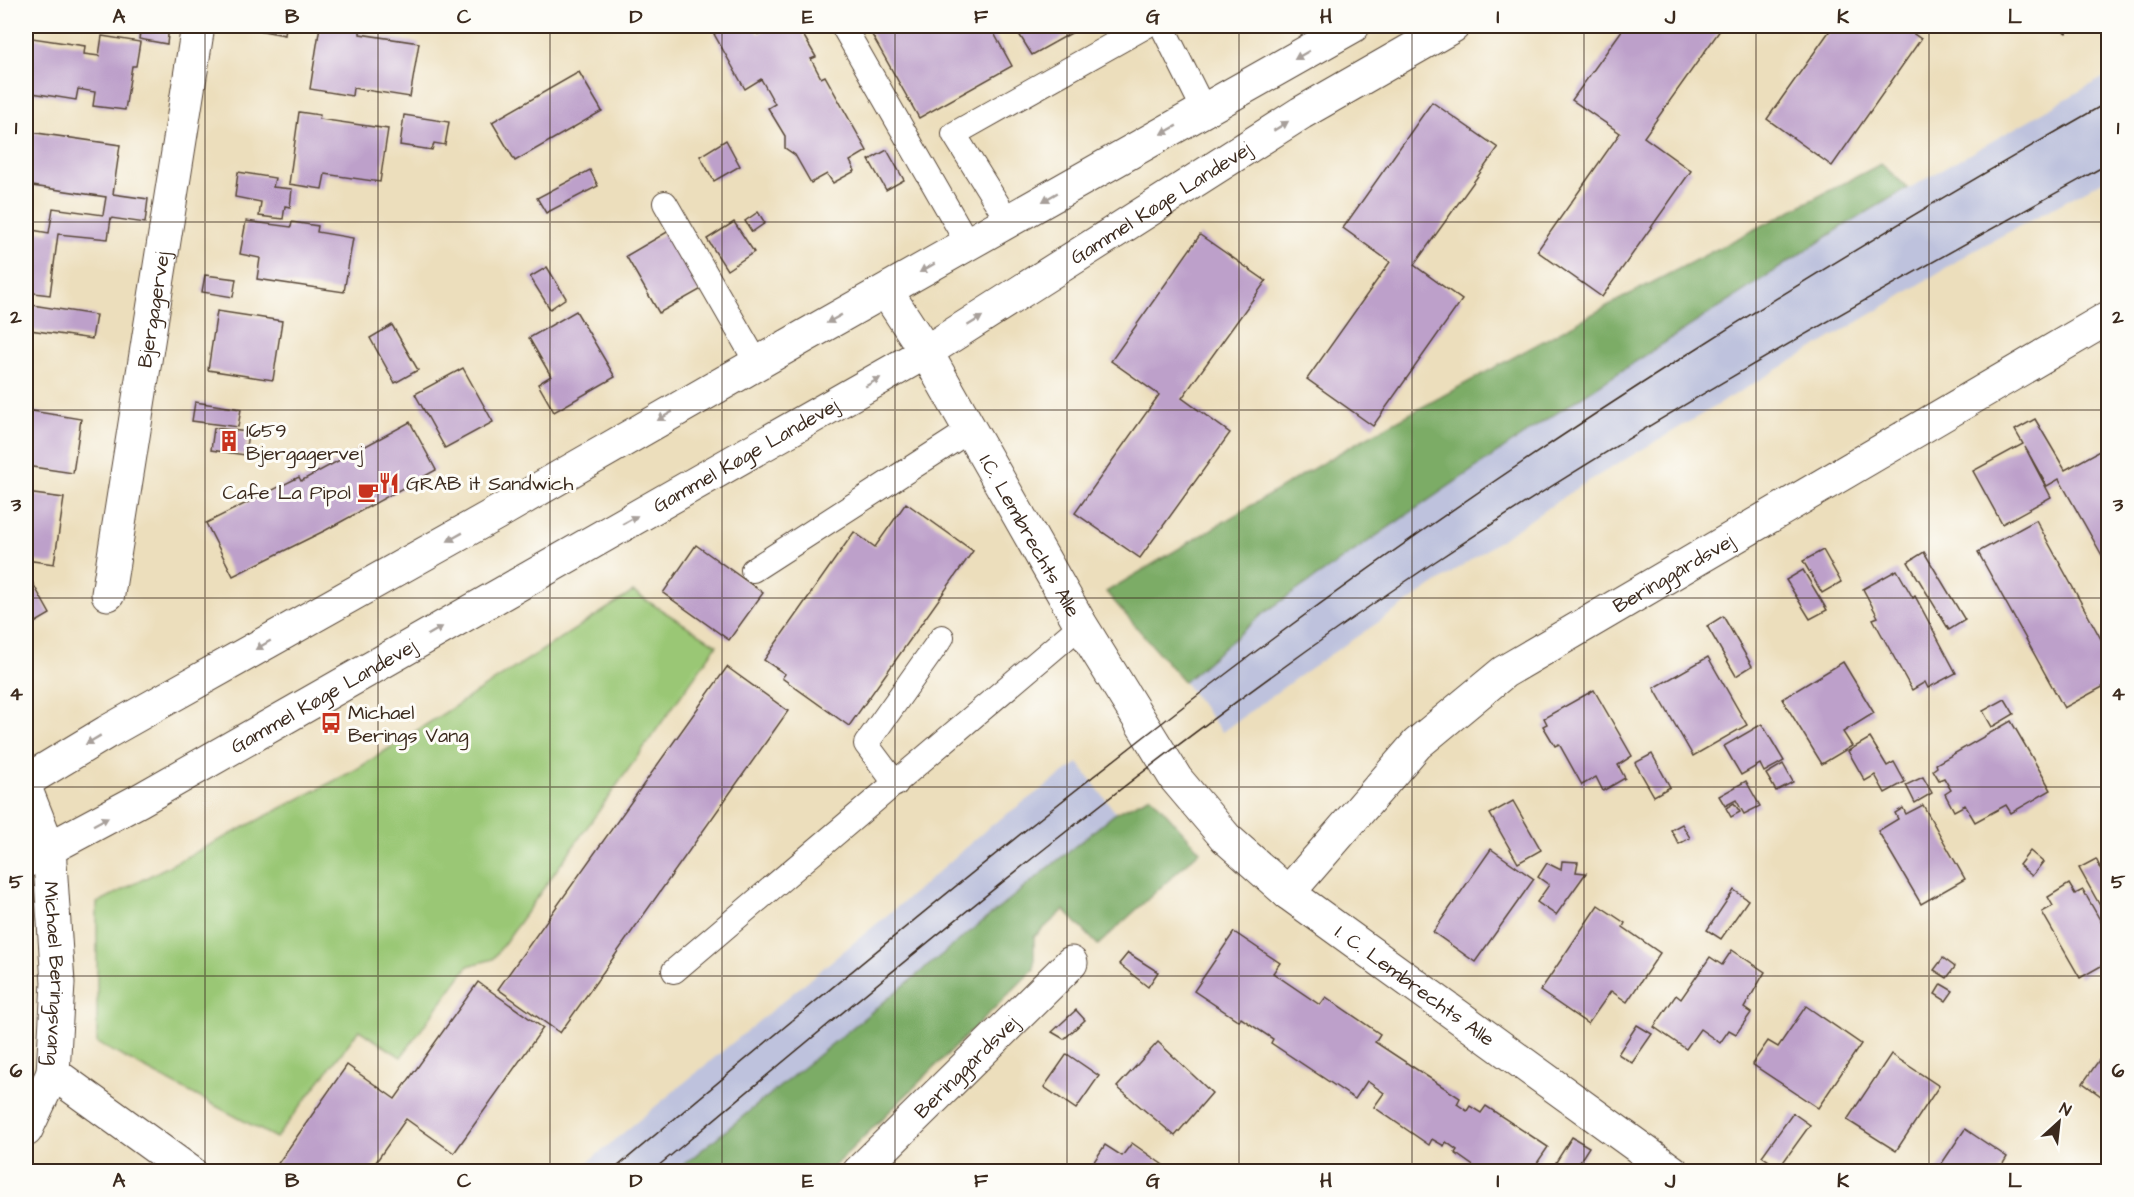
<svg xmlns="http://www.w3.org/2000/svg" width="2134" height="1197" viewBox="0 0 2134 1197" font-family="'Architects Daughter',sans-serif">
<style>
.industrial{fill:#bec2dd}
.green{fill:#9ac774;stroke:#6a7849;stroke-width:1.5}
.forest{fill:#7bac66;stroke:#5b6b42;stroke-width:1.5}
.building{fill:#bda0ca}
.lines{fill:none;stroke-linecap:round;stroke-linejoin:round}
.service-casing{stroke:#564536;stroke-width:26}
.minor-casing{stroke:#564536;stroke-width:35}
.secondary-casing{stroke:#564536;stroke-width:35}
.service{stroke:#fff;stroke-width:24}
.minor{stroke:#fff;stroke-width:33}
.secondary{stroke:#fff;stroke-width:33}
.tram{stroke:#3b2a1e;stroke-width:1.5}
.oneway{fill:#a79f9a}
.grid{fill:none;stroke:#3b2a1e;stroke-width:1.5;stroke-opacity:0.55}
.labels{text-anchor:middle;stroke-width:6;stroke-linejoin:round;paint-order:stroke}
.street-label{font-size:20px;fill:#3b2a1e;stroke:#fdfcf7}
.poi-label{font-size:20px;fill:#3b2a1e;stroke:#fdfcf7;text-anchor:start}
.neatline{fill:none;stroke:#3b2a1e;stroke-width:2}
.grid-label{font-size:20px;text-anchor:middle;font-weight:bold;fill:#3b2a1e}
</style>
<rect width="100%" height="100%" fill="#fdfcf7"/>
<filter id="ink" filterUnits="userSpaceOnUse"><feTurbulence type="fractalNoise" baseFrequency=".0167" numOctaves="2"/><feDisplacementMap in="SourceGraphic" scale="12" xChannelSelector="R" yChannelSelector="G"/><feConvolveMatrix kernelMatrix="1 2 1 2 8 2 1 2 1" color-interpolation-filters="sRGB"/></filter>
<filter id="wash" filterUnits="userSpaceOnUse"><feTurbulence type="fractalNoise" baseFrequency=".008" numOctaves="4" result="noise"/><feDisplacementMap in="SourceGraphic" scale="24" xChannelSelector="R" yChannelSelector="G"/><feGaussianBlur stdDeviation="1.35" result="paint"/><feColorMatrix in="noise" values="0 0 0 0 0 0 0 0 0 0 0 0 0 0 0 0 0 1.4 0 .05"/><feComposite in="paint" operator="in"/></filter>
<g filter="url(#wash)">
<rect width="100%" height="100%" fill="#ecdebc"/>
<g class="industrial">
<path d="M2108 75V178L1968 254 1885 306 1582 485 1306 671 1222 732 1184 682 1264 613 1535 427 1845 225Z"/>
<path d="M1078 763 1116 813 757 1106 676 1171 576 1172 920 888 989 827Z"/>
</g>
<path class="green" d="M633 592 717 645 493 959 468 966 401 1057 359 1030 276 1138 97 1043V903L357 769Z"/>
<g class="forest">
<path d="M1881 164 1908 188 1845 225 1535 427 1264 613 1184 682 1106 592 1351 446 1609 305Z"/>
<path d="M1151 796 1200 851 1098 945 1064 910 1034 937V969L829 1171H676L1116 813Z"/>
</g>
<g id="blocks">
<g class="building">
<path d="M141 26H169L167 44 139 39Z"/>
<path d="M248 26H286L285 35 247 28Z"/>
<path d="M320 26 360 30V34L419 43 410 97 353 88 352 96 310 89Z"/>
<path d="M728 26H753L758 34 766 29 764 26H798L816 57 811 59 821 78 825 76 867 151 850 161 855 171 833 183 827 174 811 183 795 155 785 148V136L768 108 775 104 761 79 745 89 714 34Z"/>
<path d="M867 26H990L1012 66 919 118Z"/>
<path d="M1014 26H1084L1032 55Z"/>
<path d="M1625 26H1723L1644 137 1691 171 1602 297 1537 251 1620 133 1572 100Z"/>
<path d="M1833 26H1902L1921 39 1832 166 1767 119Z"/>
<path d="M2055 26H2071L2066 33Z"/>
<path d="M102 36 140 42 136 66H132L125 110 93 106 95 92 78 89 76 100 26 92V37L85 46 84 54 99 56Z"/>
<path d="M579 72 602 111 515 161 492 122Z"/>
<path d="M1432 102 1498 148 1414 265 1462 300 1373 426 1307 379 1390 262 1343 228Z"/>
<path d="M299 112 320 115 319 119 388 129 380 182 325 174 322 189 289 184Z"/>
<path d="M404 115 449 122 445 145 434 143 432 150 400 145Z"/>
<path d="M26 116 32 117 30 132 120 145 113 194 148 199 145 223 111 218 108 239 58 234 50 295 26 292V229L49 233 53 208 103 215 106 197 26 185Z"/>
<path d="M726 140 740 166 714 181 700 156Z"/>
<path d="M887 150 904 180 886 190 869 160Z"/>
<path d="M590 170 598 186 546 213 537 198Z"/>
<path d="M238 172 275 178 273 187 292 189 290 207 285 206 283 219 259 216 261 202 235 197Z"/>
<path d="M758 212 765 223 752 232 745 221Z"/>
<path d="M246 221 291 227 292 222 318 226 317 232 353 238 344 292 257 279 260 258 240 254Z"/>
<path d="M734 222 754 252 727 270 707 239Z"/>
<path d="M674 228 707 286 659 313 626 256Z"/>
<path d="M1200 235 1266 281 1182 398 1230 433 1140 558 1075 513 1159 395 1111 361Z"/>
<path d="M547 267 566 298 550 309 530 277Z"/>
<path d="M205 275 236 279 233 297 202 292Z"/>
<path d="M26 304 96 315 92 339 30 330V326L26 325Z"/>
<path d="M217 311 282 321 273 380 208 370Z"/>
<path d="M576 311 615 377 554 412 538 384 551 376 529 338Z"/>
<path d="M392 325 418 370 395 383 370 338Z"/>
<path d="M463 368 493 422 445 448 415 394Z"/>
<path d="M195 402 241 409 238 427 192 421Z"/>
<path d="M26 410 81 419 73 473 26 466Z"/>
<path d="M2035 419 2065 470 2103 449 2108 458V566L2059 479 2047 486 2025 447 2051 497 2002 524 1973 471 2023 444 2015 430Z"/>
<path d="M410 422 436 470 326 530 233 576 206 523 299 477 301 481Z"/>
<path d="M214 428 248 432 245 455 211 450Z"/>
<path d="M26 493 64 498 54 564 26 560Z"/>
<path d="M906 503 973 551 849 726 782 678 785 674 764 660 854 532 875 547Z"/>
<path d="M2036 520 2108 652V684L2064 708 1978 552Z"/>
<path d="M696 545 763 593 729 640 663 593Z"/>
<path d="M1823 550 1841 582 1822 593 1803 561Z"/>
<path d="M1924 552 1965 620 1949 630 1908 562Z"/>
<path d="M1803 570 1827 610 1810 619 1786 580Z"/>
<path d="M1897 570 1913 598 1915 596 1956 673 1928 688 1925 682 1912 690 1873 619 1878 617 1863 589Z"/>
<path d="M31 580 50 614 26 628V583Z"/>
<path d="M1723 616 1752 666 1736 676 1707 626Z"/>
<path d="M1708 657 1747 725 1693 756 1654 688Z"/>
<path d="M1843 662 1874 713 1843 732 1852 746 1822 764 1782 699Z"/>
<path d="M727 667 788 711 560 1033 498 989Z"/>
<path d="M1594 690 1632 756 1618 765 1625 778 1603 791 1596 777 1582 785 1559 744 1555 746 1543 726 1547 724 1544 718Z"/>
<path d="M2005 699 2014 714 1992 727 1983 711Z"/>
<path d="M2011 721 2051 790 2011 813 2006 805 1975 822 1965 805 1954 811 1945 794 1951 790 1944 778 1939 780 1933 770 1937 767 1936 764Z"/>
<path d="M1762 724 1784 761 1764 772 1760 764 1741 775 1724 746Z"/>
<path d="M1870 738 1887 766 1894 762 1905 782 1885 793 1875 775 1865 781 1848 751Z"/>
<path d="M1652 754 1670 787 1654 796 1635 763Z"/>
<path d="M1783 764 1793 782 1776 791 1766 774Z"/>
<path d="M1923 777 1932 793 1915 803 1906 785Z"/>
<path d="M1746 781 1760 806 1744 814 1736 800 1725 806 1719 796Z"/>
<path d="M1513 801 1541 850 1518 863 1490 814Z"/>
<path d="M1734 803 1740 812 1731 817 1726 808Z"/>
<path d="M1923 805 1965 879 1921 904 1878 831 1898 819 1895 813 1903 808 1906 814Z"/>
<path d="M1682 824 1690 838 1679 844 1671 830Z"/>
<path d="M1491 849 1534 879 1475 962 1433 932Z"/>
<path d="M2030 851 2043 862 2032 876 2019 865Z"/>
<path d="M2096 859 2108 883V908L2103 911 2079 868Z"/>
<path d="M1562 861 1578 862 1576 872 1586 873 1556 915 1537 902 1549 885 1538 877 1547 863 1561 870Z"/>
<path d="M2069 884 2075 894 2083 890 2108 934V962L2080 978 2042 912 2053 906 2048 897Z"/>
<path d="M1734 890 1748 900 1721 939 1707 930Z"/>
<path d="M1598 905 1625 923 1623 927 1660 953 1627 1002 1611 991 1588 1024 1540 991Z"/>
<path d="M1234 932 1280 963 1273 973 1320 1005 1326 997 1380 1034 1375 1042 1460 1098 1457 1104 1467 1111 1470 1106 1481 1113 1486 1106 1548 1147 1531 1172H1482L1455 1153 1457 1150 1446 1142 1444 1146 1432 1139 1429 1145 1374 1107 1384 1093 1367 1081 1355 1099 1271 1043 1273 1039 1241 1018 1239 1021 1194 991Z"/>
<path d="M1732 950 1765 972 1744 1008 1751 1013 1736 1034 1729 1030 1720 1043 1700 1029 1686 1049 1654 1027 1676 995 1681 999 1710 957 1722 965Z"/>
<path d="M1128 953 1158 972 1148 987 1119 964Z"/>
<path d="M1943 958 1955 967 1947 978 1934 970Z"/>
<path d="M478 982 543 1028 454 1153 406 1119 369 1172H272L347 1065 395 1099Z"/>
<path d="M1941 984 1953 991 1946 1001 1935 994Z"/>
<path d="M1806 1006 1861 1044 1818 1108 1752 1064 1768 1041 1778 1047Z"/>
<path d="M1076 1010 1085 1020 1064 1039 1052 1032Z"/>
<path d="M1637 1025 1652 1034 1632 1063 1618 1054Z"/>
<path d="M1158 1042 1212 1093 1175 1136 1117 1087Z"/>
<path d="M1067 1054 1099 1076 1076 1109 1044 1087Z"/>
<path d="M1891 1054 1939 1086 1896 1151 1847 1120Z"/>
<path d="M2099 1060 2108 1067V1101L2083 1083Z"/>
<path d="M1793 1113 1810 1125 1779 1168 1762 1156Z"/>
<path d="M1965 1129 2007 1157 1998 1172H1936Z"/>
<path d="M1572 1137 1589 1147 1573 1172H1570L1556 1162Z"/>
<path d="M1132 1143 1173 1172H1087L1105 1145 1122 1156Z"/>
</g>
</g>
</g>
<g filter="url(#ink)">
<use href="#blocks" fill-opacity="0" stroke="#564536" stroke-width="1.5"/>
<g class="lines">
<defs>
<g id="service">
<path d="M843 26 968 244"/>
<path d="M1162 26 1204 110"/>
<path d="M665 203 757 363"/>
<path d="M1008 221 954 134 1146 26"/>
<path d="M753 570 970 430"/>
<path d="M896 784 866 744 942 637"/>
<path d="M674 971 1081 625"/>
</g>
<g id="minor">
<path id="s1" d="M886 291 926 352 1081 625 1176 779 1226 838 1288 893 1673 1172"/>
<path id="s2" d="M108 594 198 26"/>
<path id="s3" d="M26 790 49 848 58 983 53 1073 190 1172"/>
<path id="s4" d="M1288 893 1417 744 1504 672 2108 318"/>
<path d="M26 1130 53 1073"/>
<path id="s5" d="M859 1172 1071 963"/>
</g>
<g id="secondary">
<path d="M26 781 107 732 506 508 805 336 1353 26"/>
<path id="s6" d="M26 861 140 800 926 352 1301 113 1453 26"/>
</g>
</defs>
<use href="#service" class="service-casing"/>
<use href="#minor" class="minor-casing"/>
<use href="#secondary" class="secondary-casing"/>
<use href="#service" class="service"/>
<use href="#minor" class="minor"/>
<use href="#secondary" class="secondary"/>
<g class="tram">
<path d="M611 1172C829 989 1047 807 1275 637 1540 440 1822 265 2108 102"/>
<path d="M651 1172C905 960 1158 747 1433 563 1650 418 1880 291 2108 164"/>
</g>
</g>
<defs><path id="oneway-solid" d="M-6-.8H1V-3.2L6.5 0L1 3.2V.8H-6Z" transform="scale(1.5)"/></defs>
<g class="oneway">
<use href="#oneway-solid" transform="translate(1302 55) rotate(150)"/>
<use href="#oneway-solid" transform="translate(1281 126) rotate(-32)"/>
<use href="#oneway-solid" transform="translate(1169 130) rotate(151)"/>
<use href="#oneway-solid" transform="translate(1050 197) rotate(150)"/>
<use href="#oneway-solid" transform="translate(927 268) rotate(150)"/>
<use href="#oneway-solid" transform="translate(834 319) rotate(151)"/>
<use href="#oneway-solid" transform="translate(975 321) rotate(-32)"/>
<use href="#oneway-solid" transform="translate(873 382) rotate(-30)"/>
<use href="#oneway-solid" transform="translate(665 416) rotate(150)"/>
<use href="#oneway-solid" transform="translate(630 520) rotate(-29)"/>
<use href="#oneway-solid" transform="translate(455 537) rotate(151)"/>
<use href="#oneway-solid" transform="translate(435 631) rotate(-30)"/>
<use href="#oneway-solid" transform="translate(263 645) rotate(150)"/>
<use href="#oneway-solid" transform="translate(93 740) rotate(149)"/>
<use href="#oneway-solid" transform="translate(101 821) rotate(-28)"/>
</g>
</g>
<path class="grid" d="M205 26V1172M378 26V1172M550 26V1172M722 26V1172M895 26V1172M1067 26V1172M1239 26V1172M1412 26V1172M1584 26V1172M1756 26V1172M1929 26V1172M26 222H2108M26 410H2108M26 598H2108M26 787H2108M26 976H2108"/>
<defs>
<symbol id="building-bare" viewBox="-9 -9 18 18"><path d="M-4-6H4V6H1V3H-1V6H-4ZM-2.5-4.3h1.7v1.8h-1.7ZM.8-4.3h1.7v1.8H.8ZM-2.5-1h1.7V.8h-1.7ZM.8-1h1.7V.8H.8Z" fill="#c8321e" stroke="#fdfcf7" stroke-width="2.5" paint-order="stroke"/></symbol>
<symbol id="restaurant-bare" viewBox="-9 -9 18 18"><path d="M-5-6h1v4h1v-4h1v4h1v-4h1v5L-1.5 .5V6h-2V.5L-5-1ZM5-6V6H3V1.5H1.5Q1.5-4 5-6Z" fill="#c8321e" stroke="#fdfcf7" stroke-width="2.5" paint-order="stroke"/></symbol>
<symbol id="cafe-bare" viewBox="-9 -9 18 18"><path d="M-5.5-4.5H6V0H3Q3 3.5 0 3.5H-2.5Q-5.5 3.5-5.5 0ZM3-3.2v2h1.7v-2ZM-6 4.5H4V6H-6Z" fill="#c8321e" stroke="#fdfcf7" stroke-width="2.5" paint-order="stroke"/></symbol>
<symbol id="bus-bare" viewBox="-9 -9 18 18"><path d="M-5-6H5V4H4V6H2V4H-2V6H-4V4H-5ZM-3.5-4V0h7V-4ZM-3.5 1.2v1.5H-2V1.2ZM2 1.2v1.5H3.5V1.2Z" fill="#c8321e" stroke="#fdfcf7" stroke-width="2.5" paint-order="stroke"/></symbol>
</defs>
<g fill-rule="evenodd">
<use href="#building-bare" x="214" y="426" width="30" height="30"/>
<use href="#restaurant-bare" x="374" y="468" width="30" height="30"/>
<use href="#cafe-bare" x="353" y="477" width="30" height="30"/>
<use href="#bus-bare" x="316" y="708" width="30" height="30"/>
</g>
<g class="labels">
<g class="street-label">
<text dy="7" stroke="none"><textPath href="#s6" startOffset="1312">Gammel Køge Landevej</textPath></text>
<text dy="7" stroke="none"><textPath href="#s2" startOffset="288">Bjergagervej</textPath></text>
<text dy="7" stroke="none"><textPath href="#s6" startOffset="826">Gammel Køge Landevej</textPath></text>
<text dy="7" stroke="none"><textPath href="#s1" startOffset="284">I.C. Lembrechts Alle</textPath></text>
<text dy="7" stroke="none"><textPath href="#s4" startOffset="506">Beringgårdsvej</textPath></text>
<text dy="7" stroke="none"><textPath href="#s6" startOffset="340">Gammel Køge Landevej</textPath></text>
<text dy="7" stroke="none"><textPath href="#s3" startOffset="188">Michael Beringsvang</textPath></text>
<text dy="7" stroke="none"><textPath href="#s1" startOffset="885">I. C. Lembrechts Alle</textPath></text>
<text dy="7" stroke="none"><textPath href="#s5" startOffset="150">Beringgårdsvej</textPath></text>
</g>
<g class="poi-label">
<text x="246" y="437">1659<tspan x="246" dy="23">Bjergagervej</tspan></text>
<text x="406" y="490">GRAB it Sandwich</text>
<text x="351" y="499" text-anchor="end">Cafe La Pipol</text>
<text x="348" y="719">Michael<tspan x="348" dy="23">Berings Vang</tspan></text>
</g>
</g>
<rect width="2134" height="1197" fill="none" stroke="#fdfcf7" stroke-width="66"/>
<g transform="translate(2059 1122) rotate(27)" stroke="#fdfcf7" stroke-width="4.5" paint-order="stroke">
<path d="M0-4.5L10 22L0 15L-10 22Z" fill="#3b2a1e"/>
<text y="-9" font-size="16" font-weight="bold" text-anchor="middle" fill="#3b2a1e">N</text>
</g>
<rect x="33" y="33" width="2068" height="1131" class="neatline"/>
<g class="grid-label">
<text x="119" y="23">A</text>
<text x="292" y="23">B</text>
<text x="464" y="23">C</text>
<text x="636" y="23">D</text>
<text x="808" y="23">E</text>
<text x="981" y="23">F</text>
<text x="1153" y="23">G</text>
<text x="1326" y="23">H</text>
<text x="1498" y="23">I</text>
<text x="1670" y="23">J</text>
<text x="1843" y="23">K</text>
<text x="2015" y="23">L</text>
<text x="16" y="134">1</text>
<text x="2118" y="134">1</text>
<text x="16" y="323">2</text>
<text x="2118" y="323">2</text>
<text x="16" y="511">3</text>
<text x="2118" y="511">3</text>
<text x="16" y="700">4</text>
<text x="2118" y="700">4</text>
<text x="16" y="888">5</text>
<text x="2118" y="888">5</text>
<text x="16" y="1077">6</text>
<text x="2118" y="1077">6</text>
<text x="119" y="1187">A</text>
<text x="292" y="1187">B</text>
<text x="464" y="1187">C</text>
<text x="636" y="1187">D</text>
<text x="808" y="1187">E</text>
<text x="981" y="1187">F</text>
<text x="1153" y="1187">G</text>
<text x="1326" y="1187">H</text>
<text x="1498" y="1187">I</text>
<text x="1670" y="1187">J</text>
<text x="1843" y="1187">K</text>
<text x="2015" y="1187">L</text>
</g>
</svg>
